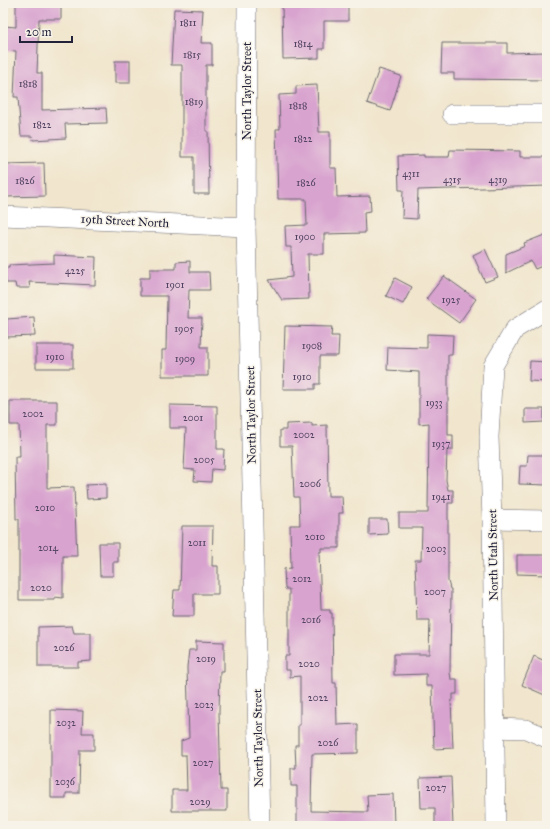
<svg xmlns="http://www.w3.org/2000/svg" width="550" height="829" viewBox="0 0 550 829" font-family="'IM FELL Great Primer',serif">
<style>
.building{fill:#d8a3cf}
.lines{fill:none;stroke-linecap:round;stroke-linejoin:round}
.street-casing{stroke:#6a676e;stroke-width:20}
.street{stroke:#fff;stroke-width:19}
.labels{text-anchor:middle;stroke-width:3;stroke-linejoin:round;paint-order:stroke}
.number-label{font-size:10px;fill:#504260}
.street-label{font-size:12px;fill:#22223b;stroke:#f7f3e8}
</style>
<rect width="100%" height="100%" fill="#f7f3e8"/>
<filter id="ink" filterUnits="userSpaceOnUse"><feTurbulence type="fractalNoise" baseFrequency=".025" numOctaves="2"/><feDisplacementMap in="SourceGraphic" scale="8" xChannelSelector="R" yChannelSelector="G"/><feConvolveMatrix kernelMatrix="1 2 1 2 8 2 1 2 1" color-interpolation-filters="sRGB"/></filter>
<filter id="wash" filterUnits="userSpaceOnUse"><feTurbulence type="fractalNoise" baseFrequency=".012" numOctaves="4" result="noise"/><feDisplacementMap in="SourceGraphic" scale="16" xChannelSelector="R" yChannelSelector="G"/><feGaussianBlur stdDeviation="0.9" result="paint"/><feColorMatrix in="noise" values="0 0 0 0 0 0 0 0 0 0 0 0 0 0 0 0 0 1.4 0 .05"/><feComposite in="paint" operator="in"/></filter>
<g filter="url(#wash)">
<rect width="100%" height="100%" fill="#f1e6cd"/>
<g id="blocks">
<g class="building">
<path d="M16 3H61V19H39L37 73H42V110L106 108 107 123 65 124 66 138 33 140 32 136H21L18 97H14L16 51 3 50 4 26 16 27Z"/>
<path d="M282 3H348V21H324V49H319V58L283 59Z"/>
<path d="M174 9 203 10 201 43H212V65H206V131H208L209 194H194V157H182V65H171Z"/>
<path d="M442 43H507V53L547 52V80L454 79V73H441Z"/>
<rect x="115" y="61" width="15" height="22"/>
<path d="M379 69 401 76 390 111 367 103Z"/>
<path d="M317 85 319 132H330V168H336L337 197 370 196 371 211 364 212 365 233 324 234V254H308L309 299 282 300 269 280 292 277 291 247H286L285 226 307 225 306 199H278L276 129H280L279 95 296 94V86Z"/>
<path d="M450 150 520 151V157H547V186L418 190 417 219 402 218 403 190H399L398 156 424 155V157H449Z"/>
<path d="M44 163 45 196 5 197 4 164Z"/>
<path d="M547 234V264L535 269 531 261 506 273V254L525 246 524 243Z"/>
<path d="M485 249 498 277 485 282 473 255Z"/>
<path d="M54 255 96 257 95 285 29 282 30 288H16L15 283H6L5 268H9V265L54 263Z"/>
<path d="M190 261V272H209L210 290H189L188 318H202L201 347H208V376H162V350H166L167 296H140V278H150V269H176V262Z"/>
<path d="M444 276 476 299 459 323 426 299Z"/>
<path d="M395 278 412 287 403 304 386 296Z"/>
<path d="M34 317 35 336 7 337V319Z"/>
<path d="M285 326 332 327 331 336H339L338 356H320V384H315V389H283Z"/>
<path d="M427 334 453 335 452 355H448V435H453V450H447L446 480 448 490H453V503H448V581L450 589H451L450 673 451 679H457V694H453V700H451L453 748 434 749 432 686H426V674L394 675V654H429L430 620H417L415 560H421L422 528H399V513H428L429 423 419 424V372L387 370 388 347 427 348Z"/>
<rect x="36" y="345" width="37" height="23"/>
<path d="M530 361 547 362V382L529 381Z"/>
<path d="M10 401H57V425H47V488L74 487 77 556H63V598L55 597V600H19V519H16L15 457H20L19 425H10Z"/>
<path d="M170 405 217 406V449H224L223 470 212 469 211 482 194 481 195 470 184 469 186 428H170Z"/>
<path d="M525 409H544V422L525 423Z"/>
<path d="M312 423V426L327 425 328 496H342L343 513H339V548H321V552H319L321 610H330V613H332L333 683H336L337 725 358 724V753L312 754 311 811 368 812 367 795 393 794 394 826H297V786H291V768H296L295 745H298V725H300V676L290 677V670H285V656H289V589H285L284 569 291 568 290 525H300L299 497H294L292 446H280V430H286V424Z"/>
<path d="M528 455H546L547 485 519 484 520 466H527Z"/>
<path d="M106 484V498L87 499 86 485Z"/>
<path d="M369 519H387L388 534 369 535Z"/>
<path d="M182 526H213L212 566H218V594H194V616H172L174 590H180Z"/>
<path d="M99 543H118V562H113V576H100Z"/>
<path d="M517 555H547V575L517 574Z"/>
<path d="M72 626 74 633H91V661L78 662V667H38V627Z"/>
<path d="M196 641 224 642V671H220L219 712 221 790H227V811H172V790H187L186 755H181V741L189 738 187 667 189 650H196Z"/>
<path d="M534 656 547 662V696L522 685Z"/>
<path d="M51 710 83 711 82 733H94V750H80L79 793H66V798H51Z"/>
<path d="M451 777 453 826H435V808H421L420 778Z"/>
</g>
</g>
</g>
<g filter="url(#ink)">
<use href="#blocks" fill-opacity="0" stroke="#6a676e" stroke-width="1"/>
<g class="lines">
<defs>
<g id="street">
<path d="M247 3 246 227 260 826"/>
<path d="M452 114H547"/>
<path d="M3 216 246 227"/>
<path d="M492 519 547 520"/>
<path d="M495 728 526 729 547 738"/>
<path d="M496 826 492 519 489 437 493 366 515 329 547 309"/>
</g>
</defs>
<use href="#street" class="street-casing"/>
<use href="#street" class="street"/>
</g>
</g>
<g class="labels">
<g class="number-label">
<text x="188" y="26">1811</text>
<text x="303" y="47">1814</text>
<text x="192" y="58">1815</text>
<text x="28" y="87">1818</text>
<text x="194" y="105">1819</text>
<text x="298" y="109">1818</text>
<text x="42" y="128">1822</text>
<text x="303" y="142">1822</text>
<text x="411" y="177">4311</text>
<text x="452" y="183">4315</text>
<text x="498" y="183">4319</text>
<text x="25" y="184">1826</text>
<text x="306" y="186">1826</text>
<text x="305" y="240">1900</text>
<text x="75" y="274">4225</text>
<text x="175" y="288">1901</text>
<text x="451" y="303">1925</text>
<text x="184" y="332">1905</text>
<text x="312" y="349">1908</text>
<text x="55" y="360">1910</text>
<text x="185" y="362">1909</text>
<text x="302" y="380">1910</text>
<text x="434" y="406">1933</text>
<text x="33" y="417">2002</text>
<text x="193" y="421">2001</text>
<text x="304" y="438">2002</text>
<text x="441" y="447">1937</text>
<text x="204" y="463">2005</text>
<text x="310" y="487">2006</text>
<text x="441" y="500">1941</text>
<text x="45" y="511">2010</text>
<text x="315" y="540">2010</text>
<text x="197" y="546">2011</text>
<text x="48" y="551">2014</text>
<text x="436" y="552">2003</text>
<text x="302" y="582">2012</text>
<text x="41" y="591">2020</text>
<text x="435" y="595">2007</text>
<text x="311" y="623">2016</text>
<text x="64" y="651">2026</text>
<text x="206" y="662">2019</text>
<text x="309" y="667">2020</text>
<text x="318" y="701">2022</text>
<text x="204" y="708">2023</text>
<text x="66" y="726">2032</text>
<text x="328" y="746">2026</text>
<text x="203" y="766">2027</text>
<text x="65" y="785">2036</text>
<text x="436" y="791">2027</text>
<text x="200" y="805">2029</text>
</g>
<g class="street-label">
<text transform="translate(247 91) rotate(-90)" y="4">North Taylor Street</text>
<text transform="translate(125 221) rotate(3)" y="4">19th Street North</text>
<text transform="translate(251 415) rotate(-91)" y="4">North Taylor Street</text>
<text transform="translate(493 555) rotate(-91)" y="4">North Utah Street</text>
<text transform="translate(258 738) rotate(-91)" y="4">North Taylor Street</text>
</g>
</g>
<rect width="550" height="829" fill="none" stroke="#f7f3e8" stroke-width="16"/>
<path d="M20 36v6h52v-6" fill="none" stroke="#22223b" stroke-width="2"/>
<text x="26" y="36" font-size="12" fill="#22223b" stroke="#f7f3e8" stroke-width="3" paint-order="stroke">20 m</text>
</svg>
